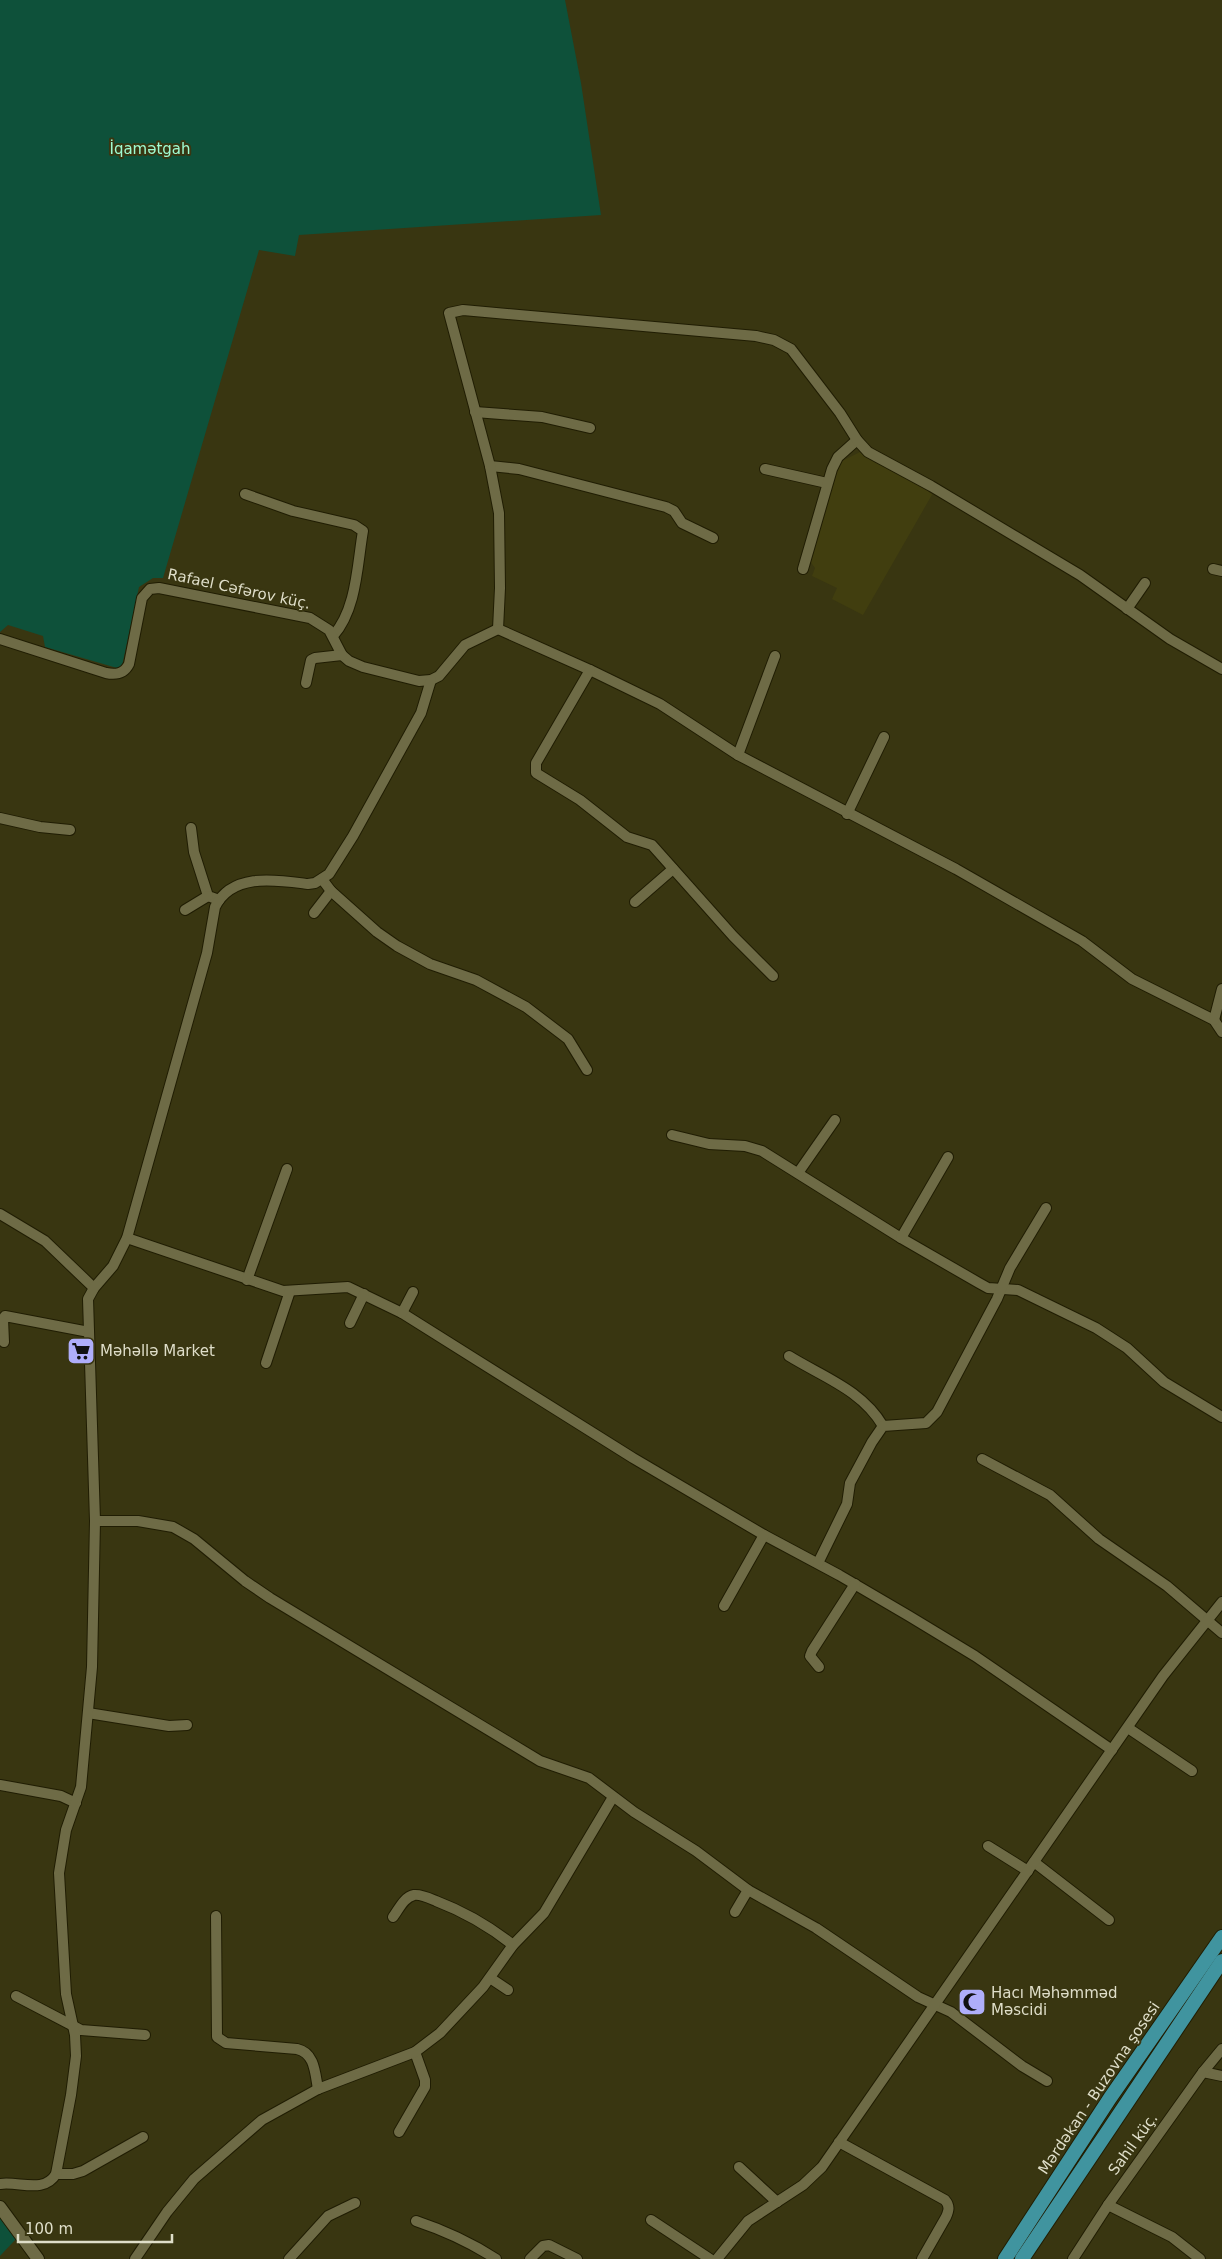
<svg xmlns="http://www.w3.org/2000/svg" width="1222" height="2259" viewBox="0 0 1222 2259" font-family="'DejaVu Sans',sans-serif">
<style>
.built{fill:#413e0f}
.green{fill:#0e513a}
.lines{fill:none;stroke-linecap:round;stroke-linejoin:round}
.minor-casing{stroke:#201d03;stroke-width:12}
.tertiary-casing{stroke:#201d03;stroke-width:14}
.primary-casing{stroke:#201d03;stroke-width:16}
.minor{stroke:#6e6b46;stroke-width:10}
.tertiary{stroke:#6e6b46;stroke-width:12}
.primary{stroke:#40949f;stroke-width:14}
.labels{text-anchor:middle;stroke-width:4;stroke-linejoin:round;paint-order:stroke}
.park-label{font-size:15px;fill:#9efbd2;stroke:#393611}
.street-label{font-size:15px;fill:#dfdec9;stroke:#393611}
.poi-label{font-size:15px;fill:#dfdec9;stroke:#393611;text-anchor:start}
</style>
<rect width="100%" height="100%" fill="#393611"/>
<path class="built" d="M860 452 933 493 863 615 832 599 837 588 812 576 815 568 810 561 840 462Z"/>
<g class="green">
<path d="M0 0H565L581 83 601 215 299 235 295 256 259 250 163 578H153L139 587 122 666 117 668 45 647 43 636 8 625 0 632Z"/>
<path d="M0 2218 16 2239 0 2256Z"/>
</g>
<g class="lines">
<defs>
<g id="minor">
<path d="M475 412 542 417 590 428"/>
<path d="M490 466 519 469 666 507 674 511 682 523 713 538"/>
<path d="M765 469 827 483"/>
<path d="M245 494 293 511 354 525 363 531C357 565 357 609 333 636"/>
<path d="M803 569 832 469 838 457 857 440"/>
<path d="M1213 569 1222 571"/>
<path d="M1127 609 1145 583"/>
<path d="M498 629 500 588 499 513 490 466 449 313 463 310 756 336 774 340 791 349 840 413 857 440 868 452 931 486 1080 575 1170 639 1222 669"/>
<path d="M498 629 590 670 660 704 738 755 956 869 1082 941 1132 979 1214 1020 1222 1032"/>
<path d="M0 639 106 673C116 675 124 674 129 664L142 598 150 589 159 588 310 618 329 630 342 655 349 661 363 667 419 681 431 680 439 676 465 645 498 629"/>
<path d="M590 670 536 763V773L580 800 627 837 652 845 733 936 773 976"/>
<path d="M306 683 311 660 315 658 342 655"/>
<path d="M738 755 775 656"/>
<path d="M847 814 884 737"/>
<path d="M0 818 40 827 70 830"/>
<path d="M191 828 194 852 208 896 219 900"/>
<path d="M322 879 331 891 377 932 397 946 430 964 476 980 526 1007 568 1039 587 1070"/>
<path d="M635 902 673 869"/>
<path d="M185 910 208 896"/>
<path d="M314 913 331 891"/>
<path d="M1214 1020 1222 989"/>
<path d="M672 1135 709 1144 745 1146 762 1151 901 1238 979 1283 988 1288 1018 1290 1096 1328 1127 1348 1164 1382 1222 1417"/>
<path d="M798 1173 835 1120"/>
<path d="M0 1214 45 1241 94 1288"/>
<path d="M127 1238 283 1291 348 1287 402 1313 633 1458 764 1535 839 1575 909 1616 975 1656 1112 1750"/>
<path d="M901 1238 948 1157"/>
<path d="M247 1280 287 1169"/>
<path d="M402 1313 413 1292"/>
<path d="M350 1323 364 1294"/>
<path d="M4 1342 3 1319 5 1316 89 1332"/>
<path d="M789 1356C823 1377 862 1390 883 1426"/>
<path d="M266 1363 290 1291"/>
<path d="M982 1459 1050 1495 1099 1539 1167 1586 1222 1633"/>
<path d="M95 1521H138L173 1527 194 1539 245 1581 270 1598 540 1761 589 1778 634 1812 696 1851 748 1890 816 1928 918 1997 951 2012 1022 2066 1047 2081"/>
<path d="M818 1563 847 1504 850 1483 872 1442 883 1426 926 1423 937 1412 997 1299 1010 1268 1046 1208"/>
<path d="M724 1606 764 1535"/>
<path d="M819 1667 810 1656 812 1651 855 1584"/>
<path d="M88 1713 169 1726 187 1725"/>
<path d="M1128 1728 1192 1771"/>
<path d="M0 1785 61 1796 76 1803"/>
<path d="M988 1846 1028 1871"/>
<path d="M1034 1862 1109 1920"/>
<path d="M735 1912 748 1890"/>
<path d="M216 1916 217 2037 226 2043 297 2049C315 2053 315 2073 318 2089"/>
<path d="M393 1917C399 1909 404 1897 414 1895 421 1894 429 1898 436 1901 465 1912 489 1926 513 1945"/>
<path d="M490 1978 508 1990"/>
<path d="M16 1996 81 2030 145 2035"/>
<path d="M1203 2072 1222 2076"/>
<path d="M399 2132 425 2087V2080L415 2052"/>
<path d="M839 2142 945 2200C950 2206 949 2210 946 2217L922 2259"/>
<path d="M739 2167 777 2202"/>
<path d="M56 2174H73L83 2171 143 2137"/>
<path d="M0 2184C19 2181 44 2194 56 2174L71 2095 76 2056 75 2035 66 1994 59 1873 66 1830 81 1787 92 1667 95 1521 88 1299 94 1288 113 1266 127 1238 207 953 215 907C232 872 277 880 308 884L315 883 329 874 353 836 421 713 431 680"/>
<path d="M1108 2205 1172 2237 1200 2259"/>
<path d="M651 2220 710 2259"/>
<path d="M416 2221C446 2231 470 2242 496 2259"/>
<path d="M135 2259 167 2212 194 2179 262 2120 318 2089 415 2052 440 2033 483 1987 513 1945 544 1913 613 1797"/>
<path d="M289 2259 328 2216 355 2203"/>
<path d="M530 2259 543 2246 549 2245 577 2259"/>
<path d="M717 2259 748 2221 803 2185 822 2167 1163 1676 1222 1602"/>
<path d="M1073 2259 1108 2205 1203 2072 1222 2049"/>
</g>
<path id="tertiary" d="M0 2207 38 2259"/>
<g id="primary">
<path d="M1005 2259 1110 2098 1222 1937"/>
<path d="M1022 2259 1222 1961"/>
</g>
</defs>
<use href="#minor" class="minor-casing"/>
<use href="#tertiary" class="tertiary-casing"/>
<use href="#primary" class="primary-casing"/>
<use href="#minor" class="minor"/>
<use href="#tertiary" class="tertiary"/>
<use href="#primary" class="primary"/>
</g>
<defs>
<symbol id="supermarket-square" viewBox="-11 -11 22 22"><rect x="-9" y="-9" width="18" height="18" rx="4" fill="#afaefa" stroke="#393611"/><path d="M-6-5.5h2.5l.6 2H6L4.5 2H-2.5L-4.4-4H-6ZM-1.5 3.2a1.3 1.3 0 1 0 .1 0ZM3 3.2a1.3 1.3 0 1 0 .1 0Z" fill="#111"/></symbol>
<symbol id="mosque-square" viewBox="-11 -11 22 22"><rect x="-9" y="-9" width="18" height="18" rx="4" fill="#afaefa" stroke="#393611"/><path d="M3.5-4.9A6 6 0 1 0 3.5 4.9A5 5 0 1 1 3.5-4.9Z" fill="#111"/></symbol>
</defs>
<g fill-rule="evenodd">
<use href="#supermarket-square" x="65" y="1335" width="32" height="32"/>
<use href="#mosque-square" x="956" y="1986" width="32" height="32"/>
</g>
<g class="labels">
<g class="park-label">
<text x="150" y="154">İqamətgah</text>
</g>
<g class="street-label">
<text transform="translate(239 589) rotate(12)" y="5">Rafael Cəfərov küç.</text>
<text transform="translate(1099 2088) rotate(-56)" y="5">Mərdəkan - Buzovna şosesi</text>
<text transform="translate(1133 2144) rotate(-54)" y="5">Sahil küç.</text>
</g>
<g class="poi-label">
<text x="100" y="1356">Məhəllə Market</text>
<text x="991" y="1998">Hacı Məhəmməd<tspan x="991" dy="17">Məscidi</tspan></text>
</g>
</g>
<path d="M18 2234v8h154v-8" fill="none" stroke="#dfdec9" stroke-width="2.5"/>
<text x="25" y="2234" font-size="15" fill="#dfdec9" stroke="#393611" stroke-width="4" paint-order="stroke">100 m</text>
</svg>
